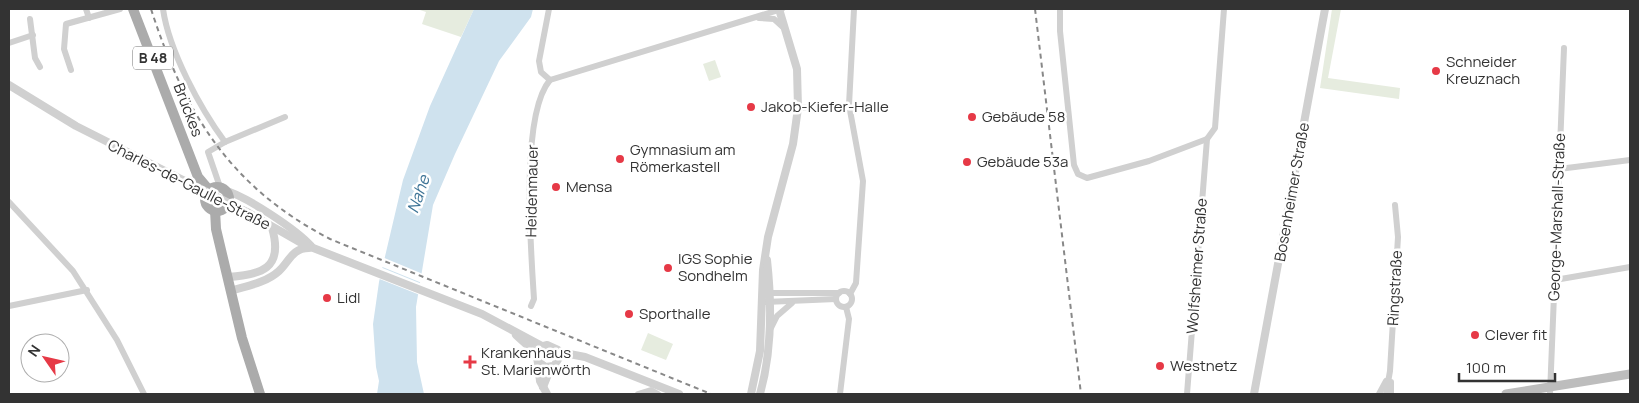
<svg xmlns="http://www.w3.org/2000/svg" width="1639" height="403" viewBox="0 0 1639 403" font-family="Manrope,sans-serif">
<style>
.green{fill:#e6ecdf}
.water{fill:#cfe2ee}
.pier{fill:#fff}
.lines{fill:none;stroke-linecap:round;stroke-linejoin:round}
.minor{stroke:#d0d0d0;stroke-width:6}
.tertiary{stroke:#d0d0d0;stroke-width:8}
.secondary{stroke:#bdbdbd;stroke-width:9}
.primary{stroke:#ababab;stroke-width:10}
.rail{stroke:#888;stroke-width:2;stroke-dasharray:5 4;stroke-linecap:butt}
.tertiary-bridge{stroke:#d0d0d0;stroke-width:8}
.poi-dot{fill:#e63946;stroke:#fff;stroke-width:2}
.labels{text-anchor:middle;stroke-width:5;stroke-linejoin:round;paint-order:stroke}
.shield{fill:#fff;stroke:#707070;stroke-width:1}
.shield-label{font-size:14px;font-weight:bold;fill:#333}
.poi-label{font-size:15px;fill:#333;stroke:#fff;text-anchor:start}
.street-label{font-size:15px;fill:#333;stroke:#fff}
.water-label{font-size:16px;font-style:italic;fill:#3f7597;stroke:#fff}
</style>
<rect width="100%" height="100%" fill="#fff"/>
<g class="green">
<path d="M417 9H474L461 37 422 24 426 12Z"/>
<path d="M1332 9H1341L1328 78 1400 88 1399 99 1320 88Z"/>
<path d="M715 60 721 77 709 81 703 64Z"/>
<path d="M648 333 673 344 666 360 641 350Z"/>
</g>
<path class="water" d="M474 9H533L531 17 499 61 455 154 433 205 416 307 417 362 424 394H377L379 381 376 367 373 324 379 282 403 180 430 106Z"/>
<g class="pier">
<path d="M382 257 423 274 422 283 380 266Z"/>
<path d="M380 267 422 284 420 295 377 278Z"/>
</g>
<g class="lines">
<g class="minor">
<path d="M86 9 89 18"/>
<path d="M163 9C169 51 200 108 225 142"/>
<path d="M549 9 539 61 541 72 550 80"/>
<path d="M1060 9V31L1074 165 1078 174 1087 178 1149 161 1207 139 1215 128 1224 9"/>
<path d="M759 18 774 19 785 29"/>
<path d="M30 19 35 58 40 67"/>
<path d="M9 43 33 35"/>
<path d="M71 70 64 49 66 24 120 9"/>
<path d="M798 108 849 105"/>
<path d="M1559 169 1630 160"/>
<path d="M220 187 208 152 225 142 285 117"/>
<path d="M9 202 73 271 117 340 144 394"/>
<path d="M1555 280 1630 267"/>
<circle cx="844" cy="299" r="8"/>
<path d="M766 293H839"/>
<path d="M850 294 856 283 863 181 849 105 854 9"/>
<path d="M765 302 836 299"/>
<path d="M9 306 87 290"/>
<path d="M531 306 534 299C531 251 520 115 550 80L782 9"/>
<path d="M770 330 777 316 792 303"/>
<path d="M1391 382V394"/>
<path d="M638 394 651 390 658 394"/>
<path d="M840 394 849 319 846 307"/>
<path d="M1187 394 1207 139"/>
<path d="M1379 394 1386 381"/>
<path d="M1386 394 1390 371 1398 237 1395 205"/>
<path d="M1550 394 1564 48"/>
</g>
<g class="tertiary">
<path d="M9 85 76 126 173 175"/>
<path d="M224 190C246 196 297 230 311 246"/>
<path d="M247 212 303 244 482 314 542 346"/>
<path d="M227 277C261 275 284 269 272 228"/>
<path d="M230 291C246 286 266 283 279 271 289 262 292 248 309 248"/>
<path d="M516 335 537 354"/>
<path d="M559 352 585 357 679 394"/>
<path d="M538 361 545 367 554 366 559 358 558 350 547 345C541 346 537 350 537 356L540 381 547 394"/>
<path d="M543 387 551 367"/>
<path d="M751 394 760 351 763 270 768 237 793 144 798 108 797 69 779 9"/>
<path d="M760 394C772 351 772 305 767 260"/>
<path d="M1254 394 1325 9"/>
</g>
<path class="secondary" d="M1506 394 1630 374"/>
<g class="primary">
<path d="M133 9 198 177 209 190"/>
<circle cx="217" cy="199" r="12"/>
<path d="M215 210 216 229 242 338 260 394"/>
</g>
<g class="rail">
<path d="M151 9C185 114 230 187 330 239L711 394"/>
<path d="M1035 9 1081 394"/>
</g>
<path class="tertiary-bridge" d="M173 175 247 212"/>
</g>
<g class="poi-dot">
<circle cx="1436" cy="71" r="5"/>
<circle cx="751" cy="107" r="5"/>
<circle cx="972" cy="117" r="5"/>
<circle cx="620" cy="159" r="5"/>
<circle cx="967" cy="162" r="5"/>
<circle cx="556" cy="187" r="5"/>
<circle cx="668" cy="268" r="5"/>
<circle cx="327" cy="298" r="5"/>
<circle cx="629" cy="314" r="5"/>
<circle cx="1475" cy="335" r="5"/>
<path d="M467.5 354.5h5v5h5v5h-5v5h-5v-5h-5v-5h5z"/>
<circle cx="1160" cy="366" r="5"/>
</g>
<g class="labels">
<rect class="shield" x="133" y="46.5" width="40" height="23" rx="4"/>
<g class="shield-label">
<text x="153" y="63">B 48</text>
</g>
<g class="poi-label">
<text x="1446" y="67">Schneider<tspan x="1446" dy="17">Kreuznach</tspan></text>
<text x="761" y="112">Jakob-Kiefer-Halle</text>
<text x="982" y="122">Gebäude 58</text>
<text x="630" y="155">Gymnasium am<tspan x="630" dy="17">Römerkastell</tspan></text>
<text x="977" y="167">Gebäude 53a</text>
<text x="566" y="192">Mensa</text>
<text x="678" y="264">IGS Sophie<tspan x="678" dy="17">Sondhelm</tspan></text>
<text x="337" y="303">Lidl</text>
<text x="639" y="319">Sporthalle</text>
<text x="1485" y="340">Clever fit</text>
<text x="481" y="358">Krankenhaus<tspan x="481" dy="17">St. Marienwörth</tspan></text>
<text x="1170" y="371">Westnetz</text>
</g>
<g class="street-label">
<text transform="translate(188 110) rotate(69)" y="5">Brückes</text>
<text transform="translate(189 185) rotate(27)" y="5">Charles-de-Gaulle-Straße</text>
<text transform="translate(532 191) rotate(-89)" y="5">Heidenmauer</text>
<text transform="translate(1292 192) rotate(-80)" y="5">Bosenheimer Straße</text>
<text transform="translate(1557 217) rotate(-88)" y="5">George-Marshall-Straße</text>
<text transform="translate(1197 266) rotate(-86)" y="5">Wolfsheimer Straße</text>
<text transform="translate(1395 288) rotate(-87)" y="5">Ringstraße</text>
</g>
<g class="water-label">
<text transform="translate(418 194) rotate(-71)" y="6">Nahe</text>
</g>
</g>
<rect width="1639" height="403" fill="none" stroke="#333333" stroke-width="20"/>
<g transform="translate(45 358) rotate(304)"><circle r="24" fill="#ffffff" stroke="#adadad"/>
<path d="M0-4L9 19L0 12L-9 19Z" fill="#e63946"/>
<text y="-8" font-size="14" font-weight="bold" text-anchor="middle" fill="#333333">N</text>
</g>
<path d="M1459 373v8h96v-8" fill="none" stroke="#333333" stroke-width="2.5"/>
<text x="1466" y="373" font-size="15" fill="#333333" stroke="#ffffff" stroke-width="4" paint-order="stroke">100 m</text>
</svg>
